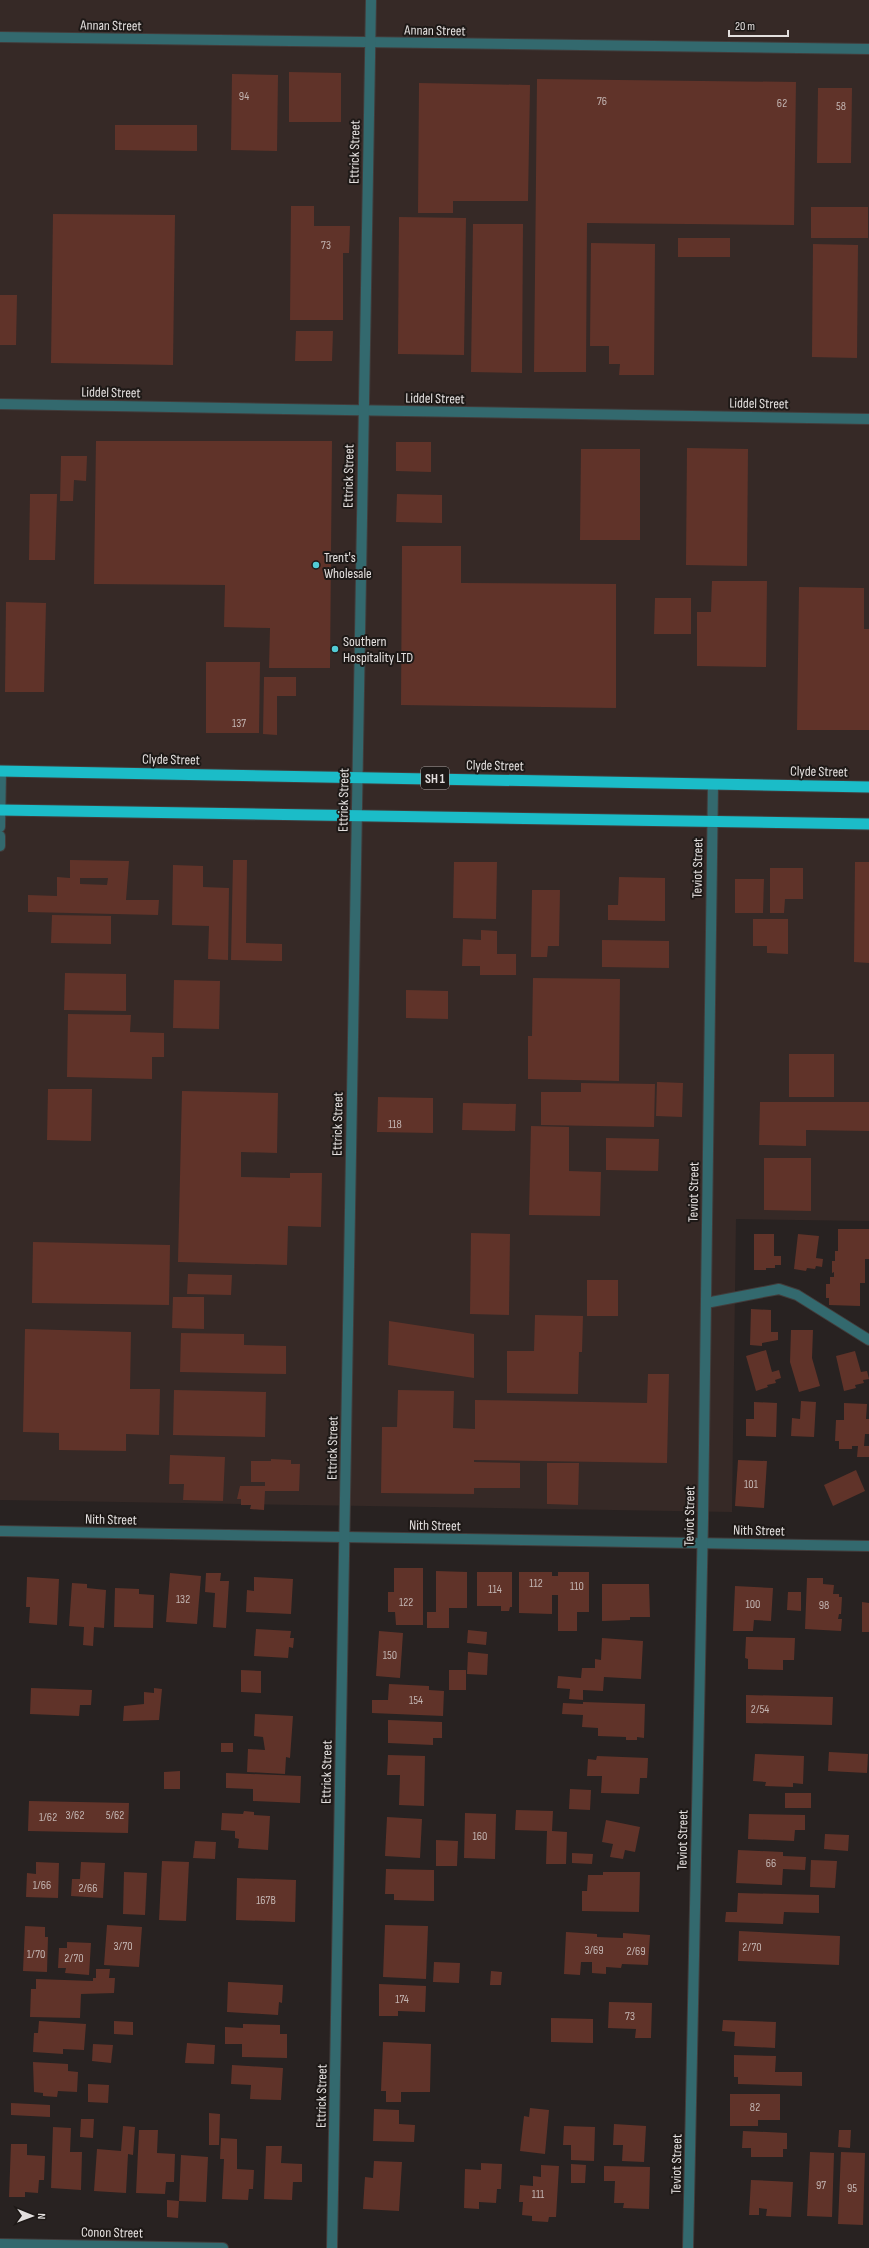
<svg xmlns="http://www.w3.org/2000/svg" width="869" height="2248" viewBox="0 0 869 2248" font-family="'Sofia Sans Condensed',sans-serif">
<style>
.built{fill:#362926}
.building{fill:#603329;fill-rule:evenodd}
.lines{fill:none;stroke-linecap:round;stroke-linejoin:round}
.minor-casing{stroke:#423c3b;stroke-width:12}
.trunk-casing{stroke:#423c3b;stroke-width:13}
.minor{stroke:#33696e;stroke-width:10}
.trunk{stroke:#1bbcc8;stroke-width:11}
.poi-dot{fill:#52ccd6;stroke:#1e1917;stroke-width:1.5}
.labels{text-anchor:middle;stroke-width:4;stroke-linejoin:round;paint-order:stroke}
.number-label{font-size:12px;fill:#c2b4b1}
.shield{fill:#1e1917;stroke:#a8a4a2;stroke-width:1}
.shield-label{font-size:13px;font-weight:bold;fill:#e3dfde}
.street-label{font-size:14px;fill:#e3dfde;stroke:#1e1917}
.poi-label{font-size:14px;fill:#e3dfde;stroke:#1e1917;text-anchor:start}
</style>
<rect width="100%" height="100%" fill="#282221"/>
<path class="built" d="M0 0H869V1221L736 1219 732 1512 0 1500Z"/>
<g class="building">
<path d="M289 72 341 73V122H289Z"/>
<path d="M232 74 278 75 277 151 231 150Z"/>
<path d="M537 79 796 82 794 225 587 223 586 372H534Z"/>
<path d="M419 83 530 85 528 201H453V213H418Z"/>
<path d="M818 88H852L851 163H817Z"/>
<path d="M115 125H197V151L115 150Z"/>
<path d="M291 206H314V226H350L349 253H343V320H290Z"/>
<rect x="811" y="207" width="57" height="31"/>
<path d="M53 214 175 215 173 365 51 363Z"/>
<path d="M399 217 466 218 464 355 398 354Z"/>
<path d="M473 224H523L522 373 471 372Z"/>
<rect x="678" y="238" width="52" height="19"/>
<path d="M591 243 655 244 654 375H619L620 364H609V346H590Z"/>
<path d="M813 244 858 245 857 358 812 357Z"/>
<path d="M0 295H17L16 345H0Z"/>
<path d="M296 331H333L332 361H295Z"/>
<path d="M96 441H332L330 668H269L270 628 224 627 225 585 94 584Z"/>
<path d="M396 442H431V472L396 471Z"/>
<path d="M687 448 748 449 747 566 686 565Z"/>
<path d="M581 449H640V540H580Z"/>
<path d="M61 456H87L86 481 74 480 73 501H60Z"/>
<path d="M30 494H57L55 560H29Z"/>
<path d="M397 494 442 495V523L396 522Z"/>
<path d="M402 546H461V583L616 584V708L401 705Z"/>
<path d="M712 581H767L766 667 697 666V612H711Z"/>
<path d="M799 587 864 588V629H869V730H797Z"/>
<path d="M655 598H691V634H654Z"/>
<path d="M6 602 46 603 44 692H5Z"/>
<path d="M206 662H260L259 733H206Z"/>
<path d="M264 677H296V696H277V735L263 734Z"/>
<path d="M70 860 129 861 126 900H159L158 915 28 912V895L57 896V877L70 878ZM80 878H108L107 885 80 884Z"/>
<path d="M233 860H247L246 943 282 944V961L231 960Z"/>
<path d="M454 862H497L496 919 453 918Z"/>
<path d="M855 862H869V963L854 962Z"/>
<path d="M173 865 203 866V887L229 888 228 960 208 959 209 926 172 925Z"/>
<path d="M770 868H803V899H785L784 913H770Z"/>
<path d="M619 877 665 878V921L608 920V905H618Z"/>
<path d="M735 879H764L763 913H735Z"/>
<path d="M532 890H560L559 946H548L547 957H531Z"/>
<path d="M52 915 111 916V944L51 943Z"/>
<path d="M753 919H788V954L767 953V946H753Z"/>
<path d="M481 930 497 931V954H516V975H480V966H462L463 939 481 940Z"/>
<path d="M602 940 669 941V968L602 967Z"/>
<path d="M65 973 126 974V1011L64 1010Z"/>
<path d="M533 978 620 979 619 1081 528 1079V1036H532Z"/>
<path d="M174 980 220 981 219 1029 173 1028Z"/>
<path d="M406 990 448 991V1019L406 1018Z"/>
<path d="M68 1014 131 1015 130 1032 164 1033V1057H152V1079L67 1077Z"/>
<rect x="789" y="1054" width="45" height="43"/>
<path d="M657 1082 683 1083 682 1117 656 1116Z"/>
<path d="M581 1083 655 1084 654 1127 541 1125V1092H581Z"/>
<path d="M48 1089H92L91 1141 47 1140Z"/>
<path d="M182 1091 278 1093 277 1153 241 1152V1177L290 1178V1173H322L321 1227 288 1226 287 1265 178 1262Z"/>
<path d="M378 1097 433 1098V1133L377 1132Z"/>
<path d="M760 1102H869V1131L806 1130V1146L759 1145Z"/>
<path d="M463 1103 516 1104 515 1131 462 1130Z"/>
<path d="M531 1126 569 1127V1171L601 1172 600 1216 529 1215Z"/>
<path d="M606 1138 659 1139 658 1171 606 1170Z"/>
<path d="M764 1158H811V1211L764 1210Z"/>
<path d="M838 1229H869V1259H865V1283H860V1306L829 1305V1298H826V1284H830V1277H834V1272L832 1273V1261H835V1251H838Z"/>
<path d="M471 1233 510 1234 509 1315 470 1314Z"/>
<path d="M754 1234H774V1256H781V1265H775V1268H766V1270H754Z"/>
<path d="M798 1234 819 1236 816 1258 823 1259 822 1267 816 1266 815 1269 807 1268 806 1271 794 1269Z"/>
<path d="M33 1242 170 1245 169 1305 32 1303Z"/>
<path d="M188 1274 232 1275 231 1295 187 1294Z"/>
<rect x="587" y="1280" width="31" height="36"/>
<path d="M173 1297H204V1329L172 1328Z"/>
<path d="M751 1309 771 1310V1332H778V1340L762 1343V1346L750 1345Z"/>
<path d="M535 1315 583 1316 582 1352H579L578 1394 507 1393V1351H534Z"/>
<path d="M389 1321 474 1334V1378L388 1365Z"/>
<path d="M25 1329 131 1332 130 1389H160L159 1435 126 1434V1451L59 1450V1433L23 1432Z"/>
<path d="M791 1330H813L812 1358 820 1386 799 1392 790 1362Z"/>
<path d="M181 1333 244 1334V1345L286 1346V1374L180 1372Z"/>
<path d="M766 1350 772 1372 779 1370 781 1378 775 1380 776 1383 767 1385 768 1387 756 1391 746 1356Z"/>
<path d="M855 1351 861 1372 867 1371 869 1379 863 1380 864 1383 855 1385 856 1388 844 1391 836 1356Z"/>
<path d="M648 1374H669L667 1463 474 1460V1462L520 1463V1488H474V1494L381 1493 382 1427H397L398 1390 454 1391 453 1428 475 1429V1400L647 1403Z"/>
<path d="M174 1390 266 1392 265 1437 173 1435Z"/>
<path d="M801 1401 816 1402 814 1437 791 1436 792 1418 800 1419Z"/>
<path d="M754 1402 777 1403 776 1437 746 1436V1419H754Z"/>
<path d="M844 1403 867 1404 866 1419H869V1434H865L864 1446H869V1457H857L858 1446H852V1449H839V1441H835L836 1420H844Z"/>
<path d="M170 1455 225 1457 223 1501 183 1500 184 1484H169Z"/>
<path d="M271 1459 291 1460V1464H300L299 1491H265L264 1510 250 1509 251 1505H241V1499H237L240 1486H265V1482H251V1461H271Z"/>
<path d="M738 1460 767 1461 764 1508 735 1506Z"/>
<path d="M547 1463H579L578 1505 547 1504Z"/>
<path d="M856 1470 865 1491 833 1506 824 1485Z"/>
<path d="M394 1568H423V1625H396L395 1612H388V1592H394Z"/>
<path d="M436 1571 467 1572V1608H449V1628H427V1612H436Z"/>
<path d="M477 1572H512V1607H510L509 1611H501V1606H477Z"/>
<path d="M519 1572H552V1576H558V1572H589V1612H577V1631H558V1595H552V1614L519 1613Z"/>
<path d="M170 1573 201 1576 197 1624 166 1622Z"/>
<path d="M206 1573H221L220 1581H229L226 1628 213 1627 215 1593 205 1592Z"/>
<path d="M27 1577 59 1579 57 1625 29 1623 30 1607H26Z"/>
<path d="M254 1577 293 1579 291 1614 246 1612 247 1590 254 1591Z"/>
<path d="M807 1578H823V1584L834 1585 833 1594H839V1597H842L841 1614H839L838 1619H842L841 1631 805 1629Z"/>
<path d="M72 1583 87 1584V1588L106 1590 104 1628 94 1627 93 1646 83 1645 84 1627 69 1626Z"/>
<path d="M602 1584H649L650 1617H630V1620L602 1621Z"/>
<path d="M735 1586 773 1588 771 1621 754 1620 753 1631H733Z"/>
<path d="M115 1588 139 1589V1594L154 1595 153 1628 114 1627Z"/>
<path d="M788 1592H801V1611L787 1610Z"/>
<path d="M862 1602 869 1603V1632H862Z"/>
<path d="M256 1629 291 1631 290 1638H294L293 1648 289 1647 288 1658 254 1656Z"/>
<path d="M468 1630 487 1632 486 1645 467 1643Z"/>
<path d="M379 1631 403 1633 400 1678 376 1676Z"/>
<path d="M746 1637 795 1638 794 1660H783V1670L748 1669V1659L745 1658Z"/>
<path d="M602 1638 643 1641 641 1679 604 1677 603 1691 583 1690V1700L569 1699 570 1689 557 1688 558 1676 581 1678 582 1668H595V1659L601 1660Z"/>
<path d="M468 1652 488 1654 487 1675 467 1674Z"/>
<path d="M241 1670 261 1671V1693L241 1692Z"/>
<rect x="449" y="1670" width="17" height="20"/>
<path d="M389 1684 429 1686V1690L444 1691 443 1716 372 1713V1700H388Z"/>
<path d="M31 1688 92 1690 91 1705H80L79 1716 30 1714Z"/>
<path d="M154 1688 162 1689 159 1720 123 1721 124 1706 144 1704V1692L154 1693Z"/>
<path d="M746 1695 833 1697 832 1725 746 1723Z"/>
<path d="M583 1702 645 1704 644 1738 637 1737V1740H626V1737L598 1736V1728L582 1727 583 1715 562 1714 563 1703 583 1704Z"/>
<path d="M255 1714 293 1716 290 1758 286 1757 285 1774 247 1772 248 1749 265 1750 263 1737 254 1736Z"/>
<path d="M388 1720 442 1722V1738H433V1745L388 1743Z"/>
<rect x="221" y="1743" width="12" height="9"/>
<path d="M829 1752 868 1754 867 1773 828 1771Z"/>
<path d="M755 1754 804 1756 803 1784 793 1783V1787L765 1786 766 1782 753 1781Z"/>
<path d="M388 1755 425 1756 424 1806 399 1805 400 1775H387Z"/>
<path d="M597 1756 648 1758 647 1778H640L639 1794 601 1793 602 1776H587L588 1759 596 1760Z"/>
<path d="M180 1771V1789H164V1772Z"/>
<path d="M226 1773 301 1776 300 1803 253 1801V1789L226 1788Z"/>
<path d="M570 1789 591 1790 590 1810 569 1809Z"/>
<rect x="785" y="1793" width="26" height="15"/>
<path d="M29 1801 129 1803 128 1833 28 1831Z"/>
<path d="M516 1810 553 1811 552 1831 567 1832 566 1864H546L547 1831 515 1830Z"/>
<path d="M244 1811 254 1812V1815L270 1816 268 1850 238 1848 239 1839 235 1838V1831L221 1830 222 1813 243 1814Z"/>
<path d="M465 1813 496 1814 495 1859 464 1858Z"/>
<path d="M749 1814 805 1815V1830H795L794 1841 748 1839Z"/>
<path d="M387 1817 422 1819 420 1858 385 1856Z"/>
<path d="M606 1820 640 1827 635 1852 625 1850 623 1859 610 1857 613 1844 602 1842Z"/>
<path d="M825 1834 849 1835 848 1851 824 1849Z"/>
<path d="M436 1840 458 1841 457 1866H436Z"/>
<path d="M195 1841 216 1842 215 1859 193 1858Z"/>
<path d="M738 1850 783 1852V1856L806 1857 805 1870 783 1869 782 1885 736 1883Z"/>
<path d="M572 1853 593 1854 592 1864 572 1863Z"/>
<path d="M811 1860 837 1861 835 1888 810 1887Z"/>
<path d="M162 1861 189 1862 186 1921 159 1920Z"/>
<path d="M36 1862 59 1863 58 1898 26 1897 27 1873 36 1874Z"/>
<path d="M81 1862 105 1863 103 1898 71 1896 72 1879H80Z"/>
<path d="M386 1869 434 1870V1901L394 1900V1894H385Z"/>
<path d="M124 1872 147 1873 145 1915 123 1914Z"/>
<path d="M603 1872H640L639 1912 582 1911V1891H587L588 1875H603Z"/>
<path d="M237 1878 296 1880 295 1922 236 1920Z"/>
<path d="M738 1893 819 1895V1913L784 1912 783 1924 725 1922 726 1912H737Z"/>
<path d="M107 1925 142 1927 139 1967 104 1965Z"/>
<path d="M385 1925 428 1926 426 1979 383 1977Z"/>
<path d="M25 1926 45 1927V1937H48L47 1972 23 1971Z"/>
<path d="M739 1931 840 1936 839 1965 738 1961Z"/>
<path d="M566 1932 597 1934V1937L623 1938V1933L650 1935 648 1965 622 1964 621 1968 606 1967V1974L592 1973V1962H581L580 1975 564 1974Z"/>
<path d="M67 1942 91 1943 89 1975 65 1973 66 1968H58L59 1948H67Z"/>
<path d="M434 1962 460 1963 459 1983 433 1982Z"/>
<path d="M96 1969H110L109 1978H115L114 1993 81 1994 80 2018 30 2017 31 1989H36V1979L93 1981V1978H96Z"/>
<path d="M491 1971 502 1972 501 1985H490Z"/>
<path d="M228 1982 283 1985 282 2003 279 2002 278 2015 227 2012Z"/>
<path d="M379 1984 426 1986 425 2012 398 2011V2016H379Z"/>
<path d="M609 2002 652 2003 651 2038H635L636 2029 608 2028Z"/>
<path d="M551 2018 593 2019V2043L551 2042Z"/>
<path d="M723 2020 776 2022 775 2048 734 2046 735 2032 722 2031Z"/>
<path d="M39 2021 86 2024 84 2050 63 2049V2054L33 2052 34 2033H38Z"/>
<path d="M114 2021 133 2022V2035L114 2034Z"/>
<path d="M243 2024 280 2025V2034H287V2058L242 2057V2044H225V2027L243 2028Z"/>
<path d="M383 2042 431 2044 430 2092H401V2102H386V2091H381Z"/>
<path d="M187 2043 215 2045 214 2064 185 2063Z"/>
<path d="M93 2044 113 2045 111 2063 92 2061Z"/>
<path d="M734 2055 776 2056 775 2072H802V2086L738 2084V2077H734Z"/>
<path d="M33 2062 68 2064V2071L78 2072 77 2092 58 2091 57 2097 43 2096V2093L34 2092Z"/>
<path d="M232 2065 283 2068 281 2100 250 2099 251 2085 231 2084Z"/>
<path d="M88 2084 109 2085 108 2103 88 2102Z"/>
<path d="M730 2094H780V2120H758V2126H730Z"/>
<path d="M11 2103 50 2105V2117L11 2115Z"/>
<path d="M530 2108 549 2110 545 2154 520 2151 524 2116 529 2117Z"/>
<path d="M374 2109 399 2110V2124L415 2125 414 2142 373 2141Z"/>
<path d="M209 2113 220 2114 219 2145H209Z"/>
<path d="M81 2119H94L93 2138 80 2137Z"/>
<path d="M614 2124 646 2126 644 2162 622 2161 623 2145H613Z"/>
<path d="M123 2126 135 2127 133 2155 128 2154 126 2193 94 2191 97 2149 121 2151Z"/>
<path d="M564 2126 595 2127 594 2161 571 2160V2145H563Z"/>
<path d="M53 2127 71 2128 70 2152H82L81 2190 51 2188Z"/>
<path d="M139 2130H158L157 2153 175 2154 174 2182H166L165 2194 136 2193Z"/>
<path d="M839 2130H851L850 2148 838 2147Z"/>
<path d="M743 2131 787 2133V2149H783V2157H751V2148H742Z"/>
<path d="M221 2138 237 2139V2169L254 2170 253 2189H249L248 2200 222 2199 224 2159H220Z"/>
<path d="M11 2144H27V2155L45 2156 44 2180H39L38 2193 25 2192V2197H9Z"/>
<path d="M266 2146H282L281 2163 302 2164V2182H293L292 2200 264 2199Z"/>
<path d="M810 2152 834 2153 832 2217 807 2216Z"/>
<path d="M841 2152 865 2153 863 2225 838 2224Z"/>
<path d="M181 2155 208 2157 206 2202 179 2201 178 2218 167 2217V2200L179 2201Z"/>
<path d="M374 2161 402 2162 399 2211 363 2209 365 2177 373 2178Z"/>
<path d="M481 2163 502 2164 501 2189H497L496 2203 479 2202V2209L464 2208 465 2169 481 2170Z"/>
<path d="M571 2164 586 2165 585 2183H571Z"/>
<path d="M541 2165 559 2166 556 2217H549L548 2222 532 2221V2216L522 2215 523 2202H519L520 2185 533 2186V2176L541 2177Z"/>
<path d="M604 2166 650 2167 649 2209 623 2208 624 2203H614L615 2181H604Z"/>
<path d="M751 2180 793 2182 791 2217 766 2216 767 2209 759 2208V2215H749Z"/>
</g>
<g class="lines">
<defs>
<g id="minor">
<path d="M0 37 869 49"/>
<path d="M0 404 869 419"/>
<path d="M0 827 1 771"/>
<path d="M0 836V846"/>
<path d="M706 1303 779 1289 797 1295 869 1340"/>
<path d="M0 1531 869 1546"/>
<path d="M0 2244 223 2248"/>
<path d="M332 2248 371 0"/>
<path d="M688 2248 703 1519 713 784"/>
</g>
<g id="trunk">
<path d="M0 771 869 787"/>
<path d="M0 810 869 824"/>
</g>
</defs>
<use href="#minor" class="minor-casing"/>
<use href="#trunk" class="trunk-casing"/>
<use href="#minor" class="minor"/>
<use href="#trunk" class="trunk"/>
</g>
<g class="poi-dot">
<circle cx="316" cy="565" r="4"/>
<circle cx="335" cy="649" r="4"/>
</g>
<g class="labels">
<g class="number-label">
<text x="244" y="100">94</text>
<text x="602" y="105">76</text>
<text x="782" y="107">62</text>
<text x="841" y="110">58</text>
<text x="326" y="249">73</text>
<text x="239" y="727">137</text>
<text x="395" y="1128">118</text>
<text x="751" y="1488">101</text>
<text x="536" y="1587">112</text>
<text x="577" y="1590">110</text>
<text x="495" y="1593">114</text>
<text x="183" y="1603">132</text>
<text x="406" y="1606">122</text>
<text x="753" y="1608">100</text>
<text x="824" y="1609">98</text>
<text x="390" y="1659">150</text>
<text x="416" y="1704">154</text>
<text x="760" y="1713">2/54</text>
<text x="75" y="1819">3/62</text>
<text x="115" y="1819">5/62</text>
<text x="48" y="1821">1/62</text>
<text x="480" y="1840">160</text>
<text x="771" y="1867">66</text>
<text x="42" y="1889">1/66</text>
<text x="88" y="1892">2/66</text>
<text x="266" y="1904">167B</text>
<text x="123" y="1950">3/70</text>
<text x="752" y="1951">2/70</text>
<text x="594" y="1954">3/69</text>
<text x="636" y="1955">2/69</text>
<text x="36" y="1958">1/70</text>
<text x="74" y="1962">2/70</text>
<text x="402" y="2003">174</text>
<text x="630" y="2020">73</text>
<text x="755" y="2111">82</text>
<text x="821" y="2189">97</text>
<text x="852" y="2192">95</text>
<text x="538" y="2198">111</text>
</g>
<rect class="shield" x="421" y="767" width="28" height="22" rx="3"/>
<g class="shield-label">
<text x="435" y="783">SH 1</text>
</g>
<g class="street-label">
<text transform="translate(111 25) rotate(1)" y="5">Annan Street</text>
<text transform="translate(435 30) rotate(1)" y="5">Annan Street</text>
<text transform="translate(354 152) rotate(-89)" y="5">Ettrick Street</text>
<text transform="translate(111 392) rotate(1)" y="5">Liddel Street</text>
<text transform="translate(435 398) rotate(1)" y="5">Liddel Street</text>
<text transform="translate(759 403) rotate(1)" y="5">Liddel Street</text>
<text transform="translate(348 476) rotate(-89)" y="5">Ettrick Street</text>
<text transform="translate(171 759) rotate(1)" y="5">Clyde Street</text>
<text transform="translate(495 765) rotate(1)" y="5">Clyde Street</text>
<text transform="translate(819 771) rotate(1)" y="5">Clyde Street</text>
<text transform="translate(343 800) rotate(-89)" y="5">Ettrick Street</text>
<text transform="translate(697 868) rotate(-89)" y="5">Teviot Street</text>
<text transform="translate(337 1124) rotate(-89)" y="5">Ettrick Street</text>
<text transform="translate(693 1192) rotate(-89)" y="5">Teviot Street</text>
<text transform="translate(332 1448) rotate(-89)" y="5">Ettrick Street</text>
<text transform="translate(689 1516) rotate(-89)" y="5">Teviot Street</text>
<text transform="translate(111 1519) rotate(1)" y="5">Nith Street</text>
<text transform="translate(435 1525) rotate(1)" y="5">Nith Street</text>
<text transform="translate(759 1530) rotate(1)" y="5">Nith Street</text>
<text transform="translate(326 1772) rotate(-89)" y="5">Ettrick Street</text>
<text transform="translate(682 1840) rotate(-89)" y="5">Teviot Street</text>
<text transform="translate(321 2096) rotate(-89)" y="5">Ettrick Street</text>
<text transform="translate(676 2164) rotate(-89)" y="5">Teviot Street</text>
<text transform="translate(112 2232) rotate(1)" y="5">Conon Street</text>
</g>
<g class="poi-label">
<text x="324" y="562">Trent's<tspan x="324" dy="16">Wholesale</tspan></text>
<text x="343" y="646">Southern<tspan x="343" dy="16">Hospitality LTD</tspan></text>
</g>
</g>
<g transform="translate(32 2216) rotate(91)" stroke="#1e1917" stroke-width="3" paint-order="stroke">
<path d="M0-3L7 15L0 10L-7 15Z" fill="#e3dfde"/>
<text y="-6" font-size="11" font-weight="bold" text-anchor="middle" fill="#e3dfde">N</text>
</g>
<path d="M729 30v6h59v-6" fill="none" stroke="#e3dfde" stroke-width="2"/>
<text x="735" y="30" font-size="12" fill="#e3dfde" stroke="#1e1917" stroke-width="3" paint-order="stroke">20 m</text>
</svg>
